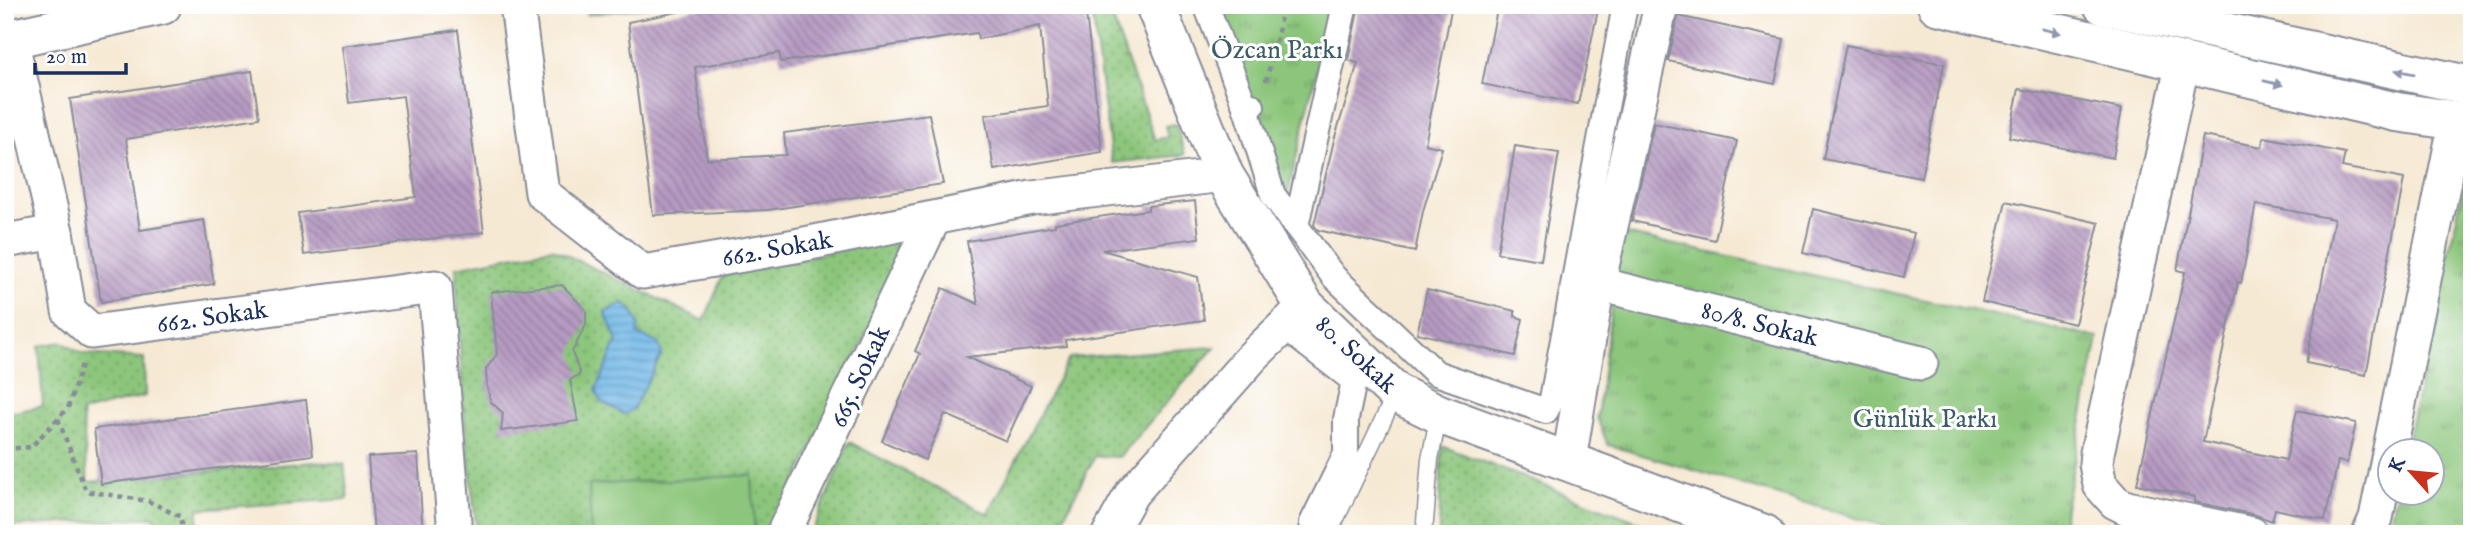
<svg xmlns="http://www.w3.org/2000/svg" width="2477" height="539" viewBox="0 0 2477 539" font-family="'IM FELL English',serif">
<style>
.grass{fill:url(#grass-dots);stroke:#547a6c;stroke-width:2}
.park{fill:url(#park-tufts);stroke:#547a6c;stroke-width:2}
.pitch{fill:#8cc67b;stroke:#547a6c;stroke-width:2}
.water{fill:url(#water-rules);stroke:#4573a2;stroke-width:2}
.building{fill:url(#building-back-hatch)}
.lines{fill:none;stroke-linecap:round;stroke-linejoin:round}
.service-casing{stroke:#888c98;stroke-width:19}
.pedestrian-casing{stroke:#888c98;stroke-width:28}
.minor-casing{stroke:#888c98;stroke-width:37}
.tertiary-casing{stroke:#888c98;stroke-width:42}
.path{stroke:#888c98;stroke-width:4.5;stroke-dasharray:5 5;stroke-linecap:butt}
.service{stroke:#fff;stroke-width:16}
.pedestrian{stroke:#fff;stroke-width:24}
.minor{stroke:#fff;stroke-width:33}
.tertiary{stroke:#fff;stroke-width:38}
.oneway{fill:#8d97ae}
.labels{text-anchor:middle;stroke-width:6;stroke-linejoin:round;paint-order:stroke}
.park-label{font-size:26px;fill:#3d5c67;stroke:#fff}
.street-label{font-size:26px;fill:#1b2f5e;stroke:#fff}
</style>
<defs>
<pattern id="grass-dots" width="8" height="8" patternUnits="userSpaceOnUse" patternTransform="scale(1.75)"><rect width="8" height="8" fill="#8cc67b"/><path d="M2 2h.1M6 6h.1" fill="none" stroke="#72a168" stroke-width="1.8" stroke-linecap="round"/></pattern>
<pattern id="park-tufts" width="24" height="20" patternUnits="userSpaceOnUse" patternTransform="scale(1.75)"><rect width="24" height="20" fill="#8cc67b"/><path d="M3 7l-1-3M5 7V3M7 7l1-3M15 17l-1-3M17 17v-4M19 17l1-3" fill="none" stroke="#72a168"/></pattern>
<pattern id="water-rules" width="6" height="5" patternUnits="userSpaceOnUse" patternTransform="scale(1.75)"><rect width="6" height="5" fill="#6fb7e7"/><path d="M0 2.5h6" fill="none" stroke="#5a95be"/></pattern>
<pattern id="building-back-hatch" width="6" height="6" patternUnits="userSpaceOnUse" patternTransform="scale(1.75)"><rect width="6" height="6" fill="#b69ac1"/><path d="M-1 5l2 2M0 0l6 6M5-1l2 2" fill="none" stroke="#937ea0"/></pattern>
</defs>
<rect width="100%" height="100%" fill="#fff"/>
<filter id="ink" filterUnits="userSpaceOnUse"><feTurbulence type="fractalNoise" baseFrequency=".0143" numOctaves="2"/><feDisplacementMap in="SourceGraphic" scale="14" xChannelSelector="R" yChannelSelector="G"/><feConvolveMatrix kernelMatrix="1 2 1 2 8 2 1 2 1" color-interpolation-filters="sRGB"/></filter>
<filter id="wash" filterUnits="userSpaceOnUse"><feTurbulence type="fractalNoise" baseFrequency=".00686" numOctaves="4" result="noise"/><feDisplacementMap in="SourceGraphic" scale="28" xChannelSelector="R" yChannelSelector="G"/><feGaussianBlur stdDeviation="1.57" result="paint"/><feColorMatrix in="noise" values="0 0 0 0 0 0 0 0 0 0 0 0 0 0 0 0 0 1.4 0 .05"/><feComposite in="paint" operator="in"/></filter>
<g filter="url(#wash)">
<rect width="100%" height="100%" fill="#f6e9d3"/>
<g class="grass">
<path d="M585 5H658L587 15Z"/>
<path d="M1091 5H1108L1155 140 1168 137 1165 126 1176 124 1185 155 1112 163Z"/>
<path d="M914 234 771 534H477L463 407 456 267 552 248 704 321 723 275Z"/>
<path d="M62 342 83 354 144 358 145 396 82 412 88 482 313 462 344 464 348 499 198 509V534H156L155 517 5 527V414L43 406 39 346Z"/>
<path d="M1215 347 1119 457 1095 456 1055 534H811L849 442 988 514 1069 358Z"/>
<path d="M1442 446 1669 534H1439Z"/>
</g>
<g class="park">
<path d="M1214 5H1332L1287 197Z"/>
<path d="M2471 153 2472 534H2387L2396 494H2432V452L2405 451Z"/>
<path d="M1621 233 2098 338 2060 534H1911L1608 445 1597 418Z"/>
</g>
<path class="pitch" d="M752 475 755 534H591L589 485Z"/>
<path class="water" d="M623 303 632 310 639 326 637 334 658 343 662 354 633 409 624 414 601 402 596 390 617 341 605 312Z"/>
<g id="blocks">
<g class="building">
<path d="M712 5H1085L1102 152 994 170 985 115 1048 106 1040 26 978 39 977 33 781 62 779 53 695 67 707 159 786 155 784 133 929 114 943 184 768 210 653 215 628 22Z"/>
<path d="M1359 5H1452L1425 144 1442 148 1423 211 1415 252 1318 230 1314 225 1334 140 1358 63 1348 60Z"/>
<path d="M1498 5H1599L1578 104 1482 84Z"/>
<path d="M1678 16 1784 39 1775 84 1668 61Z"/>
<path d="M458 30 484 232 304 255 298 213 416 197 403 96 349 103 342 46Z"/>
<path d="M1846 45 1944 64 1921 178 1823 159Z"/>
<path d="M252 71 259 118 126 139 140 230 204 220 214 284 101 302 70 99Z"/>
<path d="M2019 89 2122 109 2113 158 2009 137Z"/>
<path d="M1654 123 1737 141 1715 240 1632 221Z"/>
<path d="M2203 136 2262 147 2264 137 2345 153 2342 167 2404 179 2366 375 2306 363 2334 219 2256 204 2241 283 2238 282 2203 442 2286 460 2297 410 2356 423 2347 463 2338 461 2325 520 2275 509 2272 521 2256 515 2194 502 2195 497 2137 484 2185 272 2177 270Z"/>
<path d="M1515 146 1559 153 1541 260 1497 253Z"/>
<path d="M1195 201 1199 238 1102 250 1198 277 1204 320 1065 340 1066 346 967 357 1031 386 1006 441 945 414 925 460 882 441 920 354 915 351 943 288 978 304 967 241 1055 226V223L1148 210V206Z"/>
<path d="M2006 201 2099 223 2075 324 1982 302Z"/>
<path d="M1813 209 1914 233 1904 277 1803 253Z"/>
<path d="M562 285 586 310V325L572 352 580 374 570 380 578 421 501 431 503 413 491 402 487 387 486 369 497 354 491 292Z"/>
<path d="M1427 290 1515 311V316L1523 319 1515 356 1417 333Z"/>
<path d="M306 400 313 455 101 484 94 429Z"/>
<path d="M418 454 423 534H374L368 457Z"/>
</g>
</g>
</g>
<g filter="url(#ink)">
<use href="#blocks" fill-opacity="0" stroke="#888c98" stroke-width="2"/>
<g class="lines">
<defs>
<g id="service">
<path d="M1425 522 1430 459 1439 414"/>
<path d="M1329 533 1396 393"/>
</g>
<g id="pedestrian">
<path d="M1206 5 1246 109 1252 106"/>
<path d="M1246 109 1273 195 1334 277 1436 373 1546 411 1552 399 1625 5"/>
<path d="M1296 226 1345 5"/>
<path d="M1283 326 1354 381 1346 419V454L1312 523 1329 533"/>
</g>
<g id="minor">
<path d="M517 5 542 193 643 272 795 246 1032 198 1224 175"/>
<path d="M11 39 56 232 69 311 92 332 435 287 455 534"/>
<path d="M2183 62 2097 453 2096 464 2100 485 2115 502 2127 508 2252 534"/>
<path d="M5 241 56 232"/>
<path d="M1598 284 1921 363"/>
<path d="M1569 460 1598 284 1661 5"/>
<path d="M783 534 934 218"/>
<path d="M1109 534 1132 493 1253 356 1305 306"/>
<path d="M2369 534 2376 518 2456 121"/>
</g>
<g id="tertiary">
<path d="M1155 5 1224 175 1305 306 1396 393 1439 414 1764 534"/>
<path d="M1937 5 2397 112 2472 123"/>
<path d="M2103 5 2472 86"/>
<path d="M5 40 162 5"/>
</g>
</defs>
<use href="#service" class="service-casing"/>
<use href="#pedestrian" class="pedestrian-casing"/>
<use href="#minor" class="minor-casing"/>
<use href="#tertiary" class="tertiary-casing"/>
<g class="path">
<path d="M1266 81 1276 43 1283 5"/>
<path d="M58 419 86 491 148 501 181 517V534"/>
<path d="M5 449 31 447 68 408 83 361"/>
</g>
<use href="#service" class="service"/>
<use href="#pedestrian" class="pedestrian"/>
<use href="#minor" class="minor"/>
<use href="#tertiary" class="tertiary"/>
</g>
<defs><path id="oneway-solid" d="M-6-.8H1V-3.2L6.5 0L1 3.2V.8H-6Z" transform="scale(1.75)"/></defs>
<g class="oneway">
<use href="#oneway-solid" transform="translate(2051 31) rotate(13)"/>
<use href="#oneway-solid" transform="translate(2405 72) rotate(-168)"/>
<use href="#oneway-solid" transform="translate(2273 83) rotate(13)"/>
</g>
</g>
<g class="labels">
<g class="park-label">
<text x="1277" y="58">Özcan Parkı</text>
<text x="1925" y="427">Günlük Parkı</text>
</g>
<g class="street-label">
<text transform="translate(777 248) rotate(-10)" y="9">662. Sokak</text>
<text transform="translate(212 316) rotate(-8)" y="9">662. Sokak</text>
<text transform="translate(1760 323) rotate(14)" y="9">80/8. Sokak</text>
<text transform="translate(1357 354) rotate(43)" y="9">80. Sokak</text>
<text transform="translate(859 376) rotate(-65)" y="9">665. Sokak</text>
</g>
</g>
<rect width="2477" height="539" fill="none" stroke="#fff" stroke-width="28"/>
<g transform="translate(2411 472) rotate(297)"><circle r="33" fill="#ffffff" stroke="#a4acbf" stroke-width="2"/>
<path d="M0-5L12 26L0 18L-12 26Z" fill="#c8321e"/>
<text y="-10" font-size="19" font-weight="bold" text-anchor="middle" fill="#1b2f5e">K</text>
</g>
<path d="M35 63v10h91v-10" fill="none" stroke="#1b2f5e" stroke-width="3.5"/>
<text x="46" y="63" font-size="21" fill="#1b2f5e" stroke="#ffffff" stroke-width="5" paint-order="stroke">20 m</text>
</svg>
